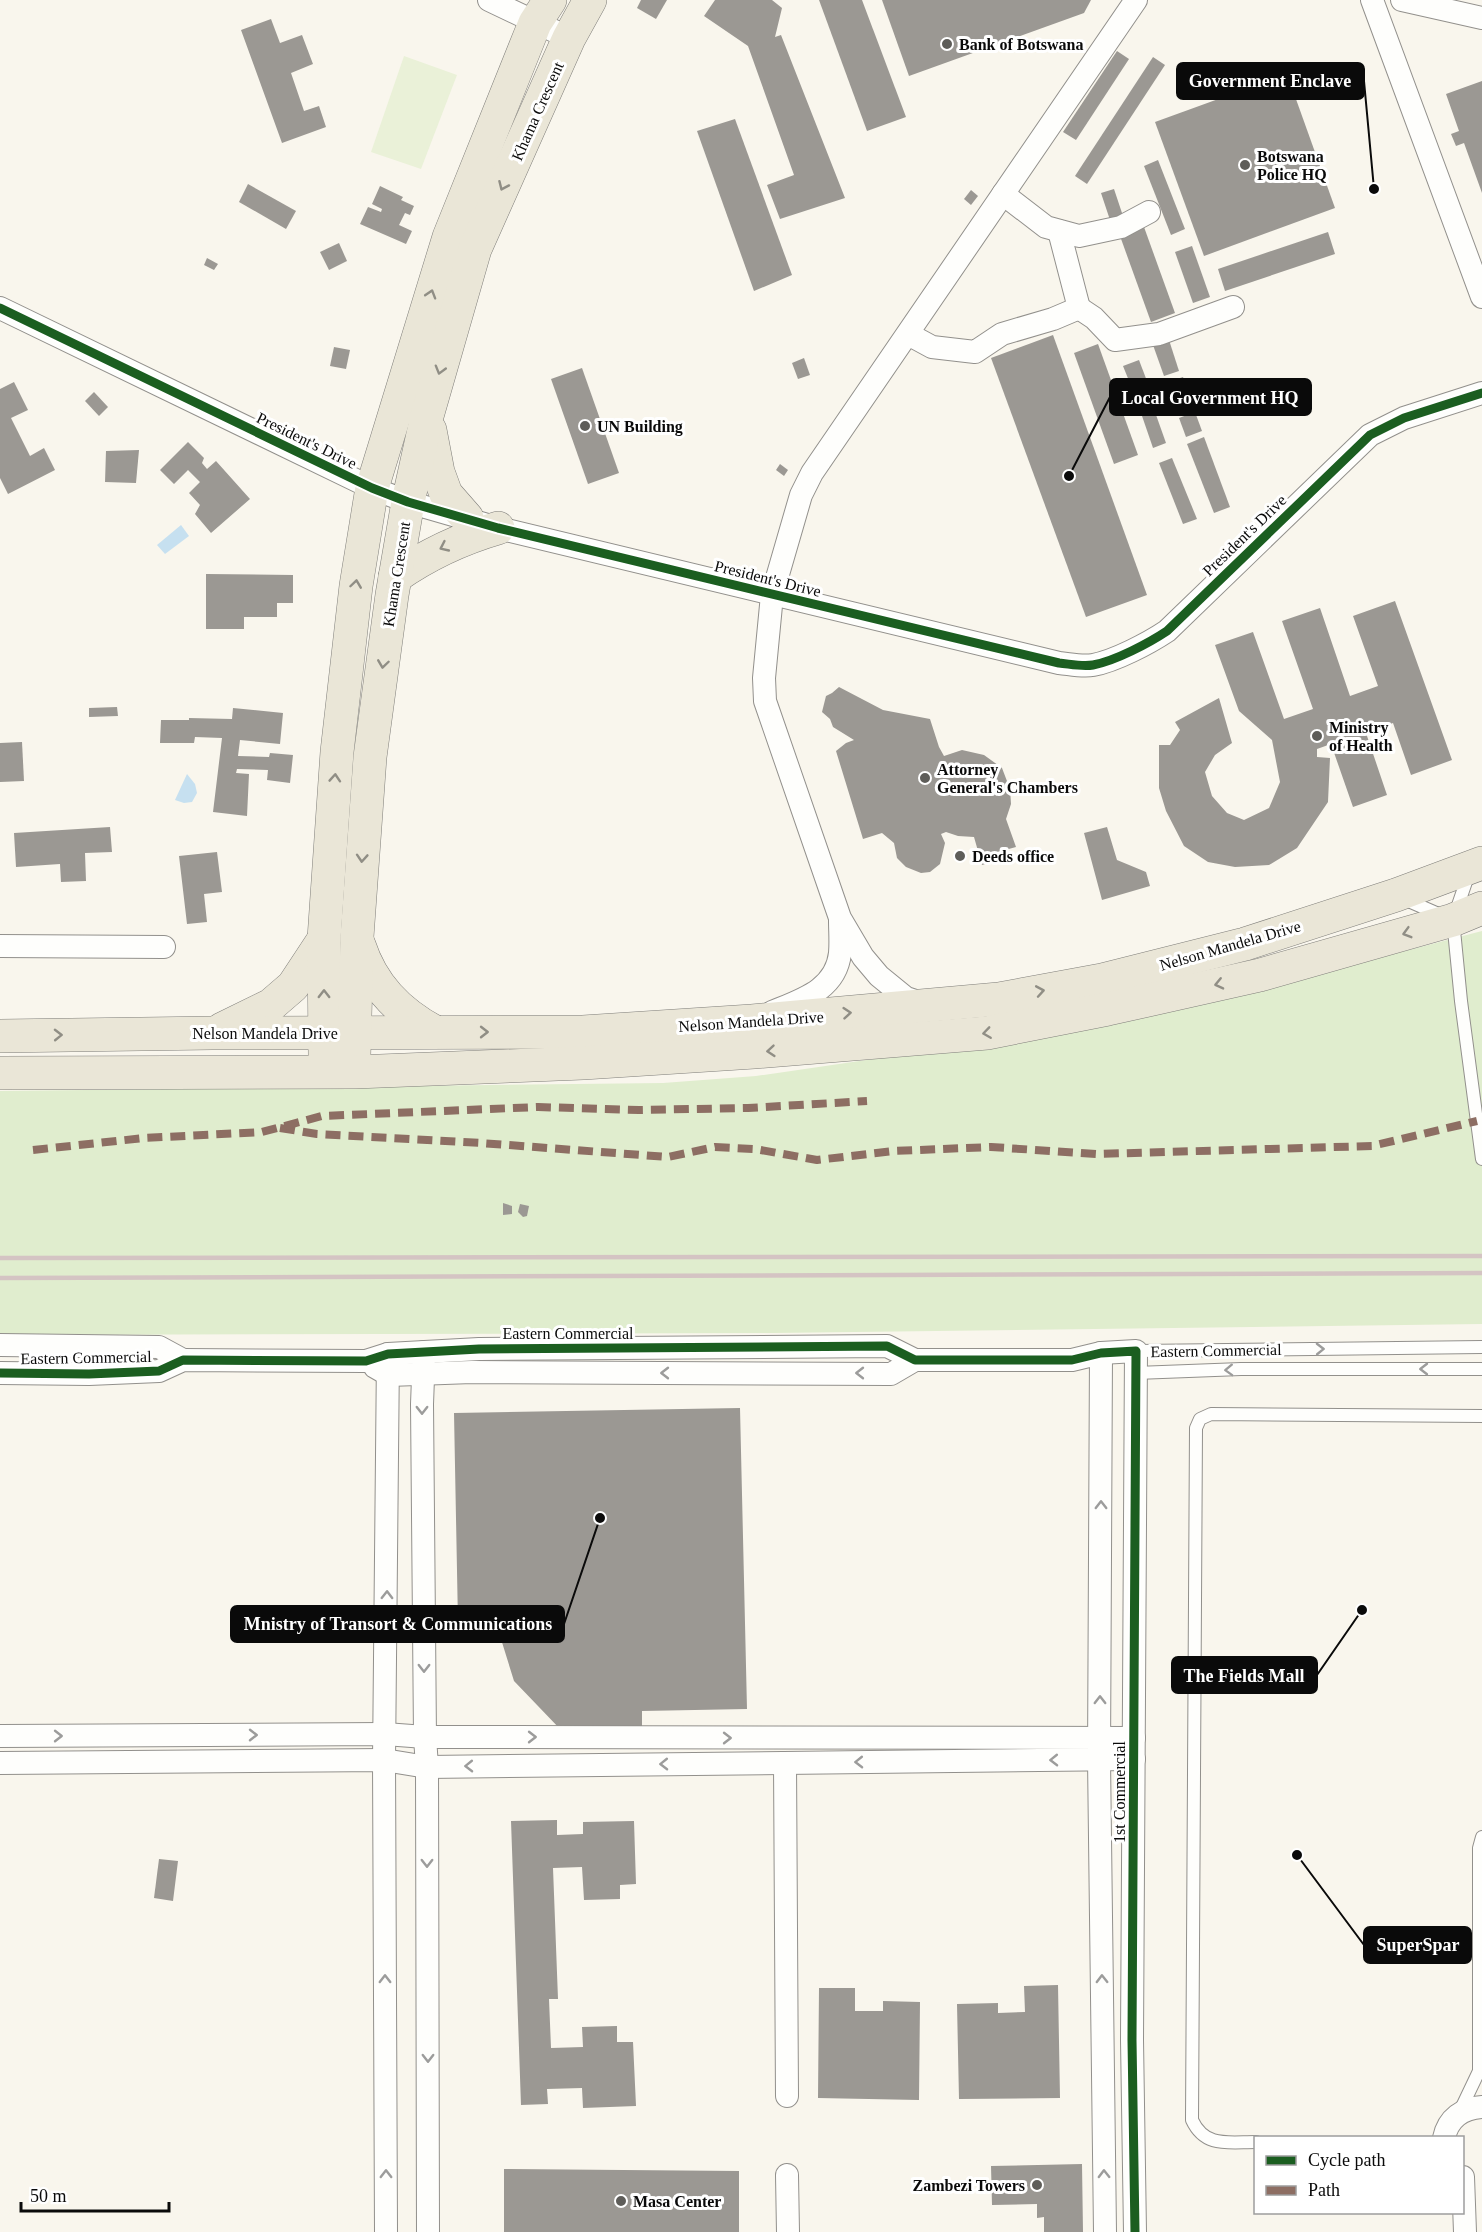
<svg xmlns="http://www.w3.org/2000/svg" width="1482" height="2232" viewBox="0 0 1482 2232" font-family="'Times New Roman',serif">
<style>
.green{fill:#e0edce}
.pitch{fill:#eaf1d8}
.water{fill:#c6e0f0}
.building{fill:#9b9893}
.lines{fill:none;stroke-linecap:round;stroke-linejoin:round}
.lane-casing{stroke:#92908c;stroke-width:14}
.street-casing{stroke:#92908c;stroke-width:24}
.primary-casing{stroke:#7f7e7a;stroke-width:34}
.lane{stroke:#fefefc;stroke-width:12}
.street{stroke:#fefefc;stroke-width:22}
.primary{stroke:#eae6d7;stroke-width:33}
.rail{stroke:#d4c4c3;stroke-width:4.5}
.quiet{stroke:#8d6e63;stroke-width:8;stroke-dasharray:15 8;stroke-linecap:butt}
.cycleway-casing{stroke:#fff;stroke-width:13}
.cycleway{stroke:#1b5e20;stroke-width:9}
.oneway{stroke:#908e85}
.oneway2{stroke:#9c9c9b}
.poi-dot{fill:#5e5d59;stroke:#fff;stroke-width:2}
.labels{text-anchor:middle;stroke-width:6;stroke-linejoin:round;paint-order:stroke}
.poi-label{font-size:16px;font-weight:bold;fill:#0a0a0a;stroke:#fff;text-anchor:start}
.street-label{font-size:16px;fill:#0a0a0a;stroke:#fff}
.leader{fill:none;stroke:#0a0a0a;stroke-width:2}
.callout-dot{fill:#0a0a0a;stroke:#fff;stroke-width:2}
.callout{fill:#0a0a0a;stroke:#0a0a0a;stroke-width:2}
.callout-label{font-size:18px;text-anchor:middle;font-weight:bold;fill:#fff}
</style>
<rect width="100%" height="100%" fill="#f9f6ed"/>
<path class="green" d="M1482 931V1324L773 1333 0 1335V1091L663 1083 756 1076 880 1058 1347 966Z"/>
<path class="pitch" d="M404 56 457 75 421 169 371 152Z"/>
<g class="water">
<path d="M181 525 189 536 165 554 157 545Z"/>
<path d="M187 774 195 784 197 793 192 802 184 803 175 800Z"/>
</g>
<g class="building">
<path d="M641 0H667L656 19 637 8Z"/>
<path d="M715 0H772L782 8 775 37 781 35 845 198 780 219 767 185 794 175 748 46 704 16Z"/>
<path d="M819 0H862L906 117 867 131Z"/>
<path d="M882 0H1091L1084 13 909 76Z"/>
<path d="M271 19 280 43 302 35 313 64 291 73 304 111 319 106 326 127 282 143 241 30Z"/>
<path d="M1117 51 1129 59 1076 140 1063 132Z"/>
<path d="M1153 57 1165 65 1087 184 1075 176Z"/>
<path d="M1287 74 1335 208 1204 256 1155 122Z"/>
<path d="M1482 81V193L1464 143 1456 146 1451 134 1459 131 1446 94Z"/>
<path d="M735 119 792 275 754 291 697 131Z"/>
<path d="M1158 160 1185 229 1171 235 1144 166Z"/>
<path d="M248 184 296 211 286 229 239 202Z"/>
<path d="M380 186 403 197 401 200 414 206 410 215 405 213 399 225 412 231 406 244 360 224 368 207 381 212 382 209 372 204Z"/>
<path d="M1114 189 1123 216 1110 220 1101 193Z"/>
<path d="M971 190 978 196 971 205 964 199Z"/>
<path d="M1144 227 1175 313 1151 322 1120 236Z"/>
<path d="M1328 232 1335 254 1225 291 1218 269Z"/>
<path d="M339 243 347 261 329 270 320 252Z"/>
<path d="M1192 246 1210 297 1193 303 1175 252Z"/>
<path d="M207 258 218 264 214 270 204 265Z"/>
<path d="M1053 335 1147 595 1086 617 991 358Z"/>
<path d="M1169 340 1179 371 1164 376 1153 345Z"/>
<path d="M1098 344 1138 455 1114 464 1074 353Z"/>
<path d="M334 347 350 350 346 369 330 366Z"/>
<path d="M804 358 810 375 798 379 792 363Z"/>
<path d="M1139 360 1153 397 1138 403 1123 366Z"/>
<path d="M582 368 619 473 588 484 551 379Z"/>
<path d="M1183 377 1193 405 1176 412 1165 383Z"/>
<path d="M14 382 28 410 11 418 30 456 44 448 55 470 8 494 0 478V389Z"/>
<path d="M94 392 108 407 99 416 85 401Z"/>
<path d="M1155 412 1166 443 1153 448 1142 416Z"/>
<path d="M1195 412 1202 431 1186 437 1179 418Z"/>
<path d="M1204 437 1230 507 1214 513 1187 444Z"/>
<path d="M188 442 204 458 202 463 207 469 216 461 250 499 211 533 195 514 200 505 189 493 200 482 188 470 174 484 160 470Z"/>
<path d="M139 450 136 483 105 482 106 451Z"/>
<path d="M1172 458 1197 519 1183 524 1159 463Z"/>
<path d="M780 464 788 470 784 476 776 470Z"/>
<path d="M206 574 293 575V603H277V617H244V629H206Z"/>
<path d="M1395 601 1452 760 1411 775 1393 723 1366 733 1387 795 1353 807 1331 744 1317 749V757L1330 758 1328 802 1297 848 1269 865 1235 867 1208 862 1184 846 1166 811 1159 788V745H1170L1180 730 1175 722 1219 698 1232 743 1215 755 1205 772 1212 796 1227 813 1244 820 1269 808 1280 782 1272 740 1239 711 1215 645 1253 632 1284 719 1313 709 1282 621 1320 608 1350 696 1378 686 1353 616Z"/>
<path d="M839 687 883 710 930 719 939 747 944 756 962 750 984 755 1002 768 1010 789 1011 804 1006 819 1016 847 994 853 996 861 982 865 974 837 958 836 946 832 941 834 945 843 940 864 930 872 921 873 906 867 897 858 894 843 882 833 863 839 836 751 846 743 854 740 833 727 830 719 822 712 826 696 832 693Z"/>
<path d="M117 707 118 716 89 717V708Z"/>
<path d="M233 708 283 713 280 744 240 740 238 756 269 757 270 753 293 755 290 783 267 780 268 770 237 769 236 773 249 774 247 816 213 812 222 738 195 737 194 743H160L161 720H189V718L232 719Z"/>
<path d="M22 742 24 781 0 782V743Z"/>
<path d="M110 827 112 852 85 853 86 881 61 882 60 864 16 867 14 833Z"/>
<path d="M1107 827 1117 860 1146 872 1150 886 1102 900 1084 833Z"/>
<path d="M217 852 222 892 204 894 207 922 187 924 179 856Z"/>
<path d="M503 1203 512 1206V1214L503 1215Z"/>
<path d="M520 1204 529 1206 527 1216 523 1217 518 1212Z"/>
<path d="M740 1408 747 1709 642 1711V1728L561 1730 514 1681 496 1623H458L454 1413Z"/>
<path d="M557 1820V1835L583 1834V1822L634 1821 636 1884 620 1885V1899L584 1900 582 1867 553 1868 558 1999H549L551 2048 583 2047 582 2027 617 2026V2042H633L636 2106 583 2108 582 2088 547 2089 548 2104 521 2105 511 1821Z"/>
<path d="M159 1859 178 1861 173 1901 154 1898Z"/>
<path d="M1058 1985 1060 2098 959 2099 957 2004 998 2003V2013L1025 2012 1024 1986Z"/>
<path d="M819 1988H855V2011H883V2001L920 2002 919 2100 818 2098Z"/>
<path d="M1082 2164 1083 2232H1044V2217L1037 2218V2204L992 2205 991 2166Z"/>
<path d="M504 2169 739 2171V2232H504Z"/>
</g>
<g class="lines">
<defs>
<g id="lane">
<path d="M1469 873 1453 920 1461 1001 1482 1159"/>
<path d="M1404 899 1443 916"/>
<path d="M1136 1351 1482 1347"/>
<path d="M1136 1373 1241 1369H1482"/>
<path d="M1459 2113 1479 2071V1848L1482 1837"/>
<path d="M1256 2142C1228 2142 1205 2148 1192 2120L1196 1428 1200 1419 1211 1414 1482 1416"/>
</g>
<g id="street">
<path d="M489 0 569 38"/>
<path d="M1372 0 1482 297"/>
<path d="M1402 0 1482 18"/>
<path d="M1003 194 1046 227 1079 236 1121 227 1149 212"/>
<path d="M1059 231 1079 308"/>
<path d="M0 308 372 488 408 502 498 528 1059 663C1070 664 1082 667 1093 665 1115 661 1149 643 1167 631L1370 435 1404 418 1482 393"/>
<path d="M908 334 932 347 975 352 1002 334 1053 319 1079 308 1094 318 1115 340 1159 334 1233 307"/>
<path d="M0 946 164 947"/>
<path d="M924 1004 906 998 879 976 863 957 840 918 765 701 764 678 772 595 801 495 812 473 1136 0"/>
<path d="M772 1012C801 1000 836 990 840 953 841 942 840 931 840 920"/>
<path d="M0 1345 159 1347 183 1360"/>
<path d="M424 1352 422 1404 425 1737 427 1767 428 2232"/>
<path d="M1101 1353 1099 1759 1105 2232"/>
<path d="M375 1367 389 1375 472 1372 891 1374 915 1360"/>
<path d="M0 1373 89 1374 159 1371 183 1360 366 1361 388 1354 479 1349 887 1346 915 1360H1072L1101 1353 1136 1351 1132 2040 1135 2232"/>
<path d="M0 1736 385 1734 425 1737 1134 1738"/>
<path d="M0 1763 384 1760 427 1767 1134 1759"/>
<path d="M785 1763 787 2096"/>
<path d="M1444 2138C1448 2118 1463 2108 1482 2107"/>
<path d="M787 2175 788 2232"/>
<path d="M1463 2177 1465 2232"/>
<path d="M386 2232 384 1760 388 1354"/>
</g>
<g id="primary">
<path d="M430 430 438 472 446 494 467 518"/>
<path d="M395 577C428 554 460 539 498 528"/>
<path d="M359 945C372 985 398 1012 435 1032"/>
<path d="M222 1029 271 1005 293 986 324 939"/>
<path d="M0 1036 212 1033 583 1032 752 1021 999 999 1102 980 1245 944 1396 895 1482 863"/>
<path d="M325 1056 324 939 337 752 356 586 372 488 449 237 535 23 550 0"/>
<path d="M354 1056 357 937 370 757 392 595 408 502 427 416 475 249 569 38 590 0"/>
<path d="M0 1073 355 1072 583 1063 754 1052 987 1033 1108 1009 1260 975 1453 920 1482 908"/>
</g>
</defs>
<use href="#lane" class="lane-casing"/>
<use href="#street" class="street-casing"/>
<use href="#primary" class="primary-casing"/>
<use href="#lane" class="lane"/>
<use href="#street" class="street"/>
<use href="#primary" class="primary"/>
<g class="rail">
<path d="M0 1258 1482 1256"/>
<path d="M0 1278 1482 1273"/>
</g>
<g class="quiet">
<path d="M280 1128 317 1134 481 1143 668 1157 715 1147 755 1149 817 1160 894 1151 991 1147 1097 1154 1372 1146 1477 1121"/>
<path d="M33 1150 144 1138 262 1132 322 1116 538 1107 639 1110 748 1108 867 1101"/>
</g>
<defs>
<g id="cycleway">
<path d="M0 308 372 488 408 502 498 528 1059 663C1070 664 1082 667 1093 665 1115 661 1149 643 1167 631L1370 435 1404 418 1482 393"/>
<path d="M0 1373 89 1374 159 1371 183 1360 366 1361 388 1354 479 1349 887 1346 915 1360H1072L1101 1353 1136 1351 1132 2040 1135 2232"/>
</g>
</defs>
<use href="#cycleway" class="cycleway-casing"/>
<use href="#cycleway" class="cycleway"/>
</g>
<defs><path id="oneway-chevron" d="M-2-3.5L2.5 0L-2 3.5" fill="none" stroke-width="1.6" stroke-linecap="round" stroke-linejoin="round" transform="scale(1.5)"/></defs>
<g class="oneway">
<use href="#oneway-chevron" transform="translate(503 186) rotate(114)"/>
<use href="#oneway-chevron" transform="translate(431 294) rotate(-73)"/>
<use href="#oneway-chevron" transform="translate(440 370) rotate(106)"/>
<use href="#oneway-chevron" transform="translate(444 547) rotate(155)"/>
<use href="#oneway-chevron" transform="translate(356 584) rotate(-82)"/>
<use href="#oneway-chevron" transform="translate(383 664) rotate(98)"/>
<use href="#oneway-chevron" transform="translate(335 778) rotate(-86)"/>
<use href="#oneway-chevron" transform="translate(362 858) rotate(94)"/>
<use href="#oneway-chevron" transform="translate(1407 933) rotate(164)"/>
<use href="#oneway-chevron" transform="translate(1219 984) rotate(167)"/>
<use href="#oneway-chevron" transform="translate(1040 991) rotate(-10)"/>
<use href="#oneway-chevron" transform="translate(324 994) rotate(-90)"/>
<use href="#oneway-chevron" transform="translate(847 1013) rotate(-5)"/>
<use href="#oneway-chevron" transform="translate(484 1032)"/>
<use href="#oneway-chevron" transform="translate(987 1033) rotate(172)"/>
<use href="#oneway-chevron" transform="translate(58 1035) rotate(-1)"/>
<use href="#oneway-chevron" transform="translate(771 1051) rotate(175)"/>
</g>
<g class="oneway2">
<use href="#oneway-chevron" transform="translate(1320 1349) rotate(-1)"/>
<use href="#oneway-chevron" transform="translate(1424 1369) rotate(180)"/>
<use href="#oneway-chevron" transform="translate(1229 1370) rotate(178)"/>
<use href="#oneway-chevron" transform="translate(665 1373) rotate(-180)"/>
<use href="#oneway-chevron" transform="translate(860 1373) rotate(-180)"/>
<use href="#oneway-chevron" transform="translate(422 1410) rotate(90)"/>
<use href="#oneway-chevron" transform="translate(1101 1505) rotate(-90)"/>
<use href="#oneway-chevron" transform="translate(387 1595) rotate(-89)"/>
<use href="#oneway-chevron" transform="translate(424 1668) rotate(90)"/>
<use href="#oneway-chevron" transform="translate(1100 1700) rotate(-90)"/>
<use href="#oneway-chevron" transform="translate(253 1735)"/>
<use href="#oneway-chevron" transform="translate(58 1736)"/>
<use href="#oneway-chevron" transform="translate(532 1737)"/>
<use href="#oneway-chevron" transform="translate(727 1738)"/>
<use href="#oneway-chevron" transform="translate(1054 1760) rotate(179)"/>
<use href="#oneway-chevron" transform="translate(859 1762) rotate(179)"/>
<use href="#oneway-chevron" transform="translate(664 1764) rotate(179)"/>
<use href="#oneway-chevron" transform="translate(469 1766) rotate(179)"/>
<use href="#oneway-chevron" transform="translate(427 1863) rotate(90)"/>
<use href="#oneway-chevron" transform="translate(385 1979) rotate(-90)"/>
<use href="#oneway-chevron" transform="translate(1102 1979) rotate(-91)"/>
<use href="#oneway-chevron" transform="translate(428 2058) rotate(90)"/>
<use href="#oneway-chevron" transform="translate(386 2174) rotate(-90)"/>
<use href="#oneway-chevron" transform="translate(1104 2174) rotate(-91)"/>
</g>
<g class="poi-dot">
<circle cx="947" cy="44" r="6"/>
<circle cx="1245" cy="165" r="6"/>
<circle cx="585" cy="426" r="6"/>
<circle cx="1317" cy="736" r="6"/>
<circle cx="925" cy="778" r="6"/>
<circle cx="960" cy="856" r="6"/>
<circle cx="1037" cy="2185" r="6"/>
<circle cx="621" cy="2201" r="6"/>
</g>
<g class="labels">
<g class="poi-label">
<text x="959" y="50">Bank of Botswana</text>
<text x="1257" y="162">Botswana<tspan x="1257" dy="18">Police HQ</tspan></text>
<text x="597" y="432">UN Building</text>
<text x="1329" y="733">Ministry<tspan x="1329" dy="18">of Health</tspan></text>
<text x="937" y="775">Attorney<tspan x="937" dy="18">General's Chambers</tspan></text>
<text x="972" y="862">Deeds office</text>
<text x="1025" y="2191" text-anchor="end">Zambezi Towers</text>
<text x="633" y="2207">Masa Center</text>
</g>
<g class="street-label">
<text transform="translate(537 111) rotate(-66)" y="6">Khama Crescent</text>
<text transform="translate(307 440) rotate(26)" y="6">President's Drive</text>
<text transform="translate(1244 535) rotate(-44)" y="6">President's Drive</text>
<text transform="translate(396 574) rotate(-81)" y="6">Khama Crescent</text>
<text transform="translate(768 578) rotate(14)" y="6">President's Drive</text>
<text transform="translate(1230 945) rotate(-16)" y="6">Nelson Mandela Drive</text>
<text transform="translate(751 1021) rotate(-4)" y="6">Nelson Mandela Drive</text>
<text x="265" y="1039">Nelson Mandela Drive</text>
<text x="568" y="1339">Eastern Commercial</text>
<text transform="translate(1216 1350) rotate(-1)" y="6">Eastern Commercial</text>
<text transform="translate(86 1357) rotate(-1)" y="6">Eastern Commercial</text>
<text transform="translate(1119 1792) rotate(-90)" y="6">1st Commercial</text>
</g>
</g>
<path class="leader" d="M1374 189L1364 81M1069 476L1110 397M600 1518L564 1624M1362 1610L1317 1675M1297 1855L1364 1945"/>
<g class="callout-dot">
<circle cx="1374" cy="189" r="6"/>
<circle cx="1069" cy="476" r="6"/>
<circle cx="600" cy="1518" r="6"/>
<circle cx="1362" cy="1610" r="6"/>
<circle cx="1297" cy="1855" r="6"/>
</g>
<g class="callout">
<rect x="1177" y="63" width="187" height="36" rx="6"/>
<rect x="1110" y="379" width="201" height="36" rx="6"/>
<rect x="231" y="1606" width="333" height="36" rx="6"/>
<rect x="1172" y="1657" width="145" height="36" rx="6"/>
<rect x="1364" y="1927" width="107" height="36" rx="6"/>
</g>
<g class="callout-label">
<text x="1270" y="87">Government Enclave</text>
<text x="1210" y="404">Local Government HQ</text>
<text x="398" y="1630">Mnistry of Transort &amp; Communications</text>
<text x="1244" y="1682">The Fields Mall</text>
<text x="1418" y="1951">SuperSpar</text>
</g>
<rect x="1254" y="2136" width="210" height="78" fill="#ffffff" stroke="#9d9d9d" stroke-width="1.5"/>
<rect x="1266" y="2156" width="30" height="9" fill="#1b5e20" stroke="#9d9d9d" stroke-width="1.5"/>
<text x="1308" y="2166" font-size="18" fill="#0a0a0a">Cycle path</text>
<rect x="1266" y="2186" width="30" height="9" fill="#8d6e63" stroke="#9d9d9d" stroke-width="1.5"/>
<text x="1308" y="2196" font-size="18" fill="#0a0a0a">Path</text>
<path d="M21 2202v9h148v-9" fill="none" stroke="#0a0a0a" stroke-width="3"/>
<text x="30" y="2202" font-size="18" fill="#0a0a0a" stroke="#ffffff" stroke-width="4.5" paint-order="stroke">50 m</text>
</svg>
